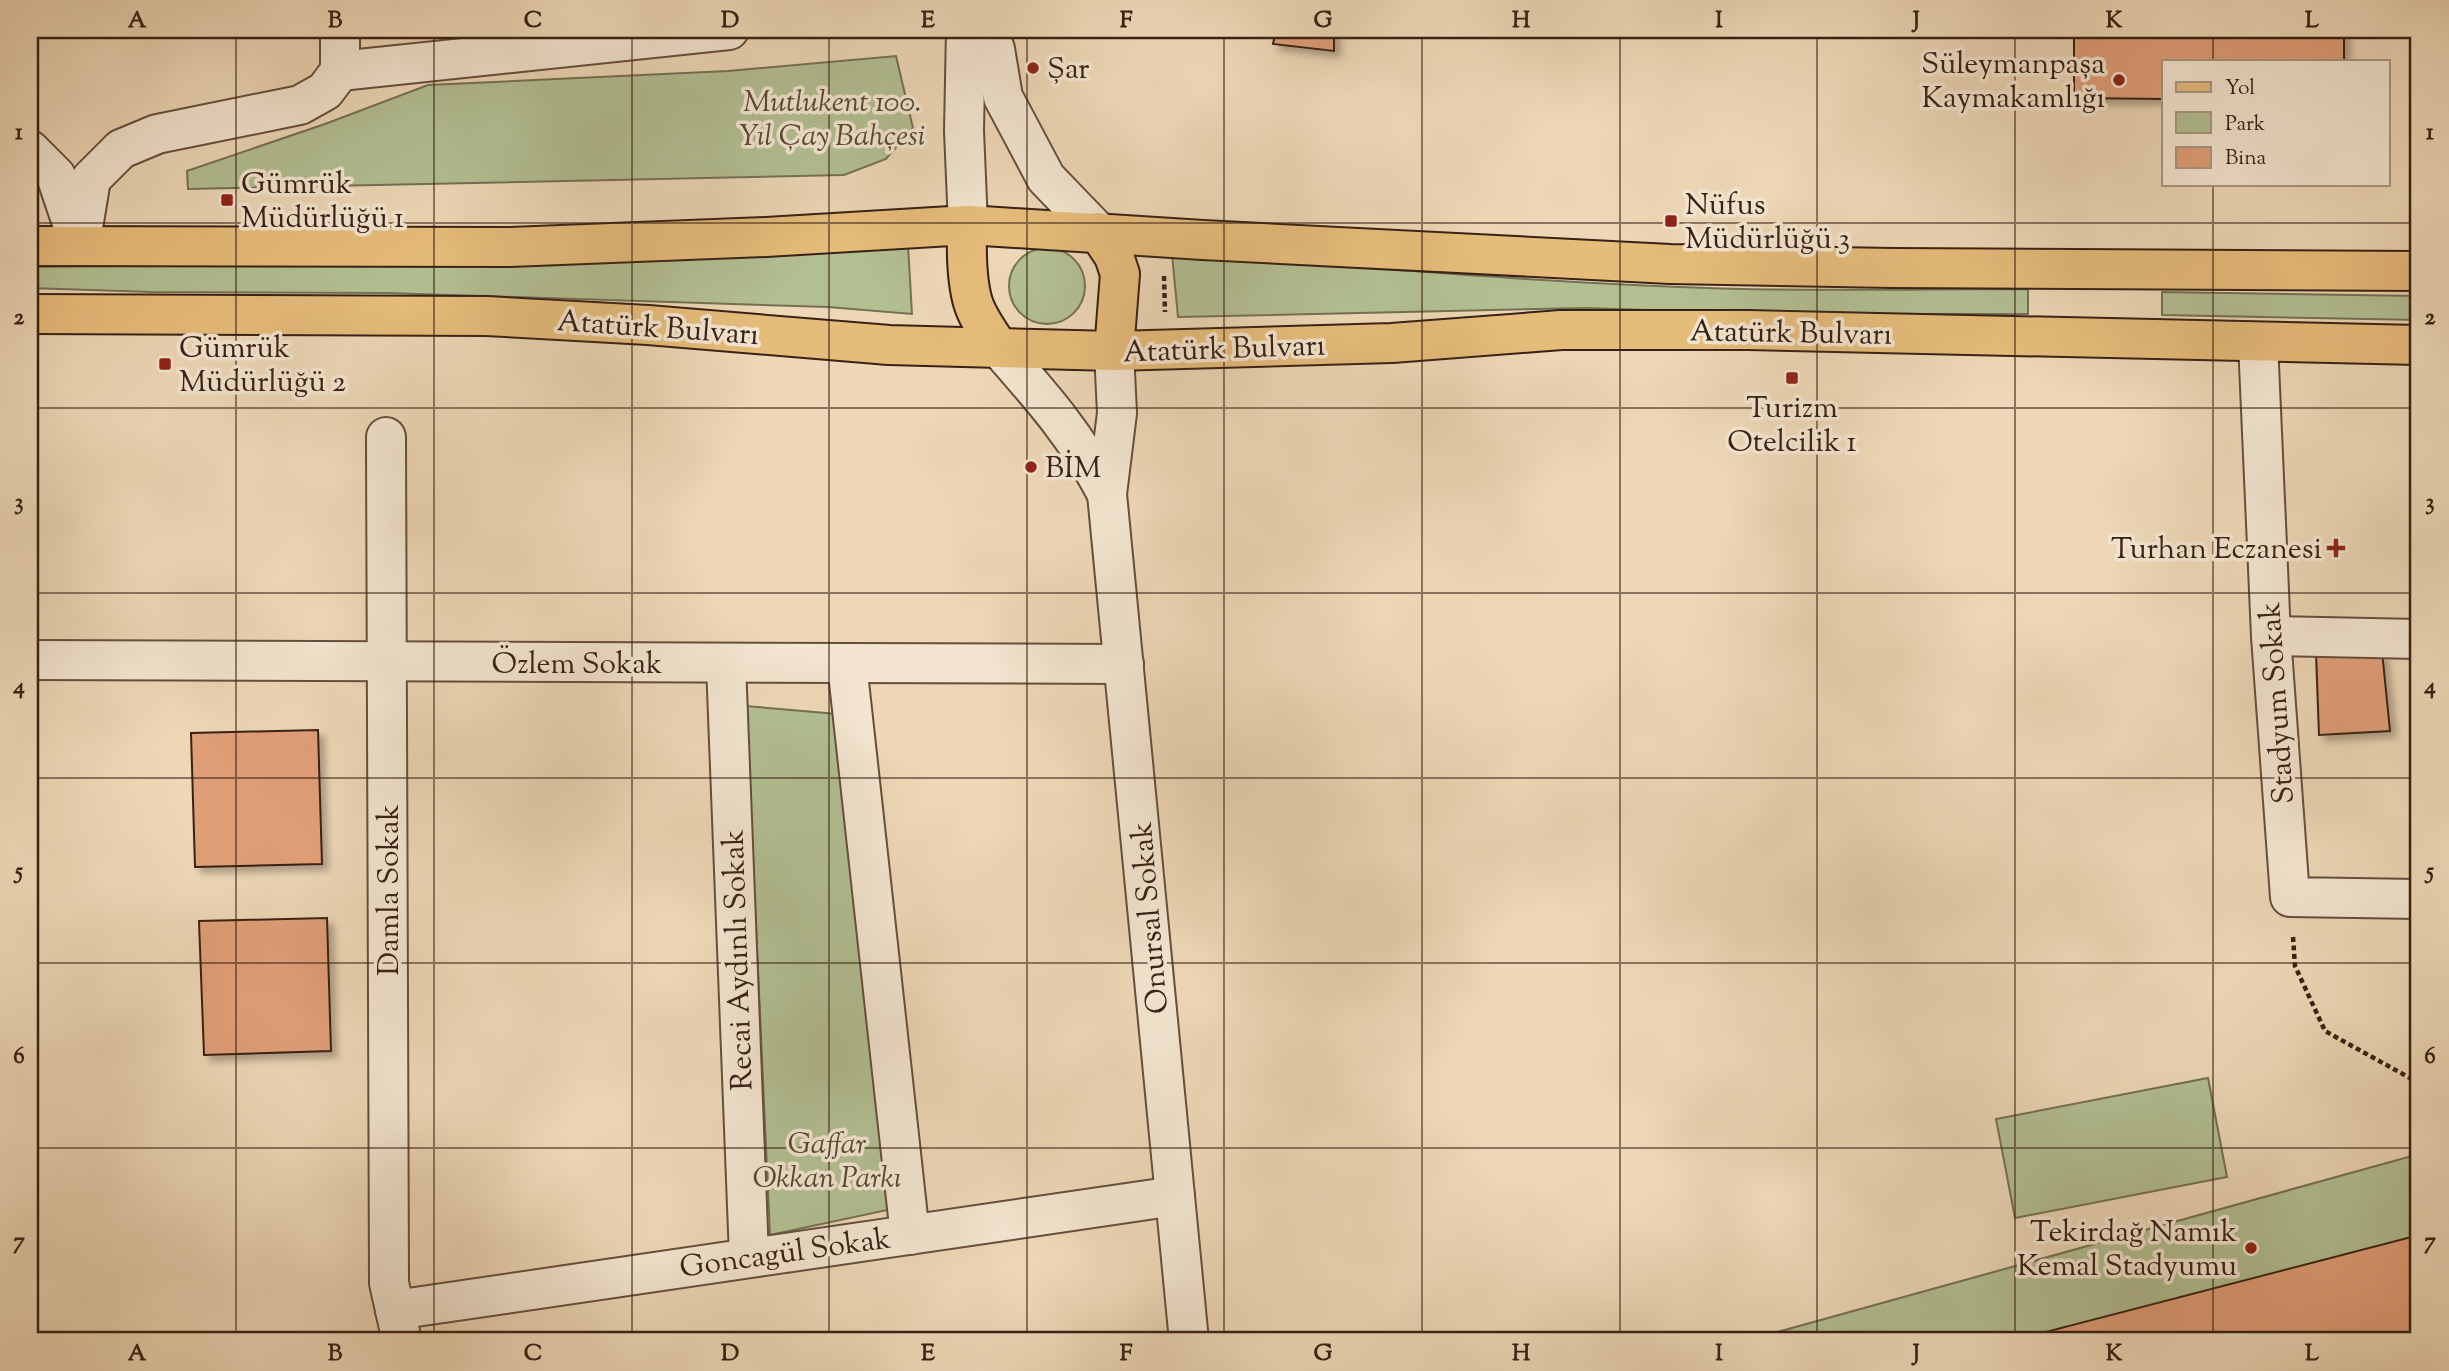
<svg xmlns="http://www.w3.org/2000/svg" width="2449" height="1371" viewBox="0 0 2449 1371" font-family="'Sorts Mill Goudy',serif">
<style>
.green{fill:#b2bf93;stroke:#757054;stroke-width:2}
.building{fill:#e09e77;stroke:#382115;stroke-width:2;filter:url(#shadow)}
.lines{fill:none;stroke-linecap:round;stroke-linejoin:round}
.minor-casing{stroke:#654e3d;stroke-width:42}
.major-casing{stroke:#382115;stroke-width:42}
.path{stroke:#382115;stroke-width:4.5;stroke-dasharray:5 3.5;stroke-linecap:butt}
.minor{stroke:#f3e5d0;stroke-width:38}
.major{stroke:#e6bc7b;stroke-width:38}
.grid{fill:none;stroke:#382115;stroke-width:2;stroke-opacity:0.55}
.poi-dot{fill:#8f2418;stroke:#f3e5d0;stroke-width:2.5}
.labels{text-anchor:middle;stroke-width:7;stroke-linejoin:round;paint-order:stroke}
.poi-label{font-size:30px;fill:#382115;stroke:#f3e5d0;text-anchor:start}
.park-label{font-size:30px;font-style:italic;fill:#564834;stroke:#f3e5d0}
.street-label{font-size:30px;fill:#382115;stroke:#f3e5d0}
.neatline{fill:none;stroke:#382115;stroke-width:2.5}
.grid-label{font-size:23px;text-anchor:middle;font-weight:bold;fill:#382115}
</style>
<defs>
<filter id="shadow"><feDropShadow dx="6" dy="6" stdDeviation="3.5" flood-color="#0004"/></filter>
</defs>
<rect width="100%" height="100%" fill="#edd7b6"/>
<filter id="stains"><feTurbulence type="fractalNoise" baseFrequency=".00286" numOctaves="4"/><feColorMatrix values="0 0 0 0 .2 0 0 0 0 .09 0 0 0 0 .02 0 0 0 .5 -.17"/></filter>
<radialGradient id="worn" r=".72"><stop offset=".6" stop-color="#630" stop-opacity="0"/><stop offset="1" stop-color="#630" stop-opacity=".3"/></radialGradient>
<g class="green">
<path d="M896 56 913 128 886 159 844 175 188 189 187 171 325 124 428 85 728 71Z"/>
<path d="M908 245 912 314 828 307 388 293 151 292 30 288V267L408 263Z"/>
<circle cx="1047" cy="286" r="38"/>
<path d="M1172 254C1362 265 1552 285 1743 289 1838 291 1933 289 2028 289V314H1778L1585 308 1178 317Z"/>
<path d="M2162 292 2419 296V320L2162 315Z"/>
<path d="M746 706 837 714 892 1209 770 1235Z"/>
<path d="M2417 904H2419V1012H2413Z"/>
<path d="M2208 1078 2227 1177 2015 1218 1996 1119Z"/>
<path d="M2419 1154V1341H1745Z"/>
</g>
<g class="building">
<path d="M1276 30H1334V51L1273 44Z"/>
<path d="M2074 30H2344V61H2164V99L2074 98Z"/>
<path d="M2382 651 2390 731 2319 735 2316 653Z"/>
<path d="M318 730 322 864 195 867 191 733Z"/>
<path d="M327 918 331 1051 204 1055 199 921Z"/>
<path d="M2419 1235V1341H2011Z"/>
</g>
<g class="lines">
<defs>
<g id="minor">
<path d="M340 30V71"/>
<path d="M966 30 964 131 968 225"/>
<path d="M987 30 995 49 1003 97 1046 178 1098 232"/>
<path d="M340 71 729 30"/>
<path d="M30 150 56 176 79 244"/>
<path d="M80 246 91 179 121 149 157 134 300 105 325 91 340 71"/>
<path d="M2258 342 2271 636 2290 897 2419 899"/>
<path d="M999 348C1042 397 1076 435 1107 494"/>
<path d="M1114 351 1117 413 1107 494 1189 1341"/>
<path d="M386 437 389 1283 402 1341"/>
<path d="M2271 636 2419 639"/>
<path d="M30 660 1124 664"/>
<path d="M726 664 749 1257"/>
<path d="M847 664 910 1235"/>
<path d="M395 1310 1175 1196"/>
</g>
<g id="major">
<path d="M968 225C966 236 967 247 967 259 969 303 974 312 999 348"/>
<path d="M1098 232 1114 256 1120 274 1114 351"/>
<path d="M30 246 510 247 766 237 968 225 1203 240 1670 264 1893 268 2419 271"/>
<path d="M30 314 486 316 648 325 889 345 1114 351 1392 343 1561 330H1748L2419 345"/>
</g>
</defs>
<use href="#minor" class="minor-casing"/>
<use href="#major" class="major-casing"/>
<g class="path">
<path d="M1164 276 1165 312"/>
<path d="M2293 937 2295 966 2325 1031 2419 1083"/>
</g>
<use href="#minor" class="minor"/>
<use href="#major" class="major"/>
</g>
<path class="grid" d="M236 30V1341M434 30V1341M632 30V1341M829 30V1341M1027 30V1341M1224 30V1341M1422 30V1341M1620 30V1341M1817 30V1341M2015 30V1341M2213 30V61M2213 184V1341M30 223H2419M30 408H2419M30 593H2419M30 778H2419M30 963H2419M30 1148H2419"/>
<g class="poi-dot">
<circle cx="1033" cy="68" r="7"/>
<circle cx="2119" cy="80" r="7"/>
<rect x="220" y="193" width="14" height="14" rx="3.5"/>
<rect x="1664" y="214" width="14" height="14" rx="3.5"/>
<rect x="158" y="357" width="14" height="14" rx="3.5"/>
<rect x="1785" y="371" width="14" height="14" rx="3.5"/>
<circle cx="1031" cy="467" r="7"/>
<path d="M2332.5 537.5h7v7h7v7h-7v7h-7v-7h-7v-7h7z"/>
<circle cx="2251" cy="1248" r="7"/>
</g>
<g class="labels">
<g class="poi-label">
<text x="2105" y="73" text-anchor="end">Süleymanpaşa<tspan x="2105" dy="34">Kaymakamlığı</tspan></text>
<text x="1047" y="78">Şar</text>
<text x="241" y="193">Gümrük<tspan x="241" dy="34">Müdürlüğü 1</tspan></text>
<text x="1685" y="214">Nüfus<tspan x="1685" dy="34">Müdürlüğü 3</tspan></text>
<text x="179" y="357">Gümrük<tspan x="179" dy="34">Müdürlüğü 2</tspan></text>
<text x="1792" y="417" text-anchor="middle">Turizm<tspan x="1792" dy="34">Otelcilik 1</tspan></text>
<text x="1045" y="477">BİM</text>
<text x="2322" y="558" text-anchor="end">Turhan Eczanesi</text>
<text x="2237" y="1241" text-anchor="end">Tekirdağ Namık<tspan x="2237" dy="34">Kemal Stadyumu</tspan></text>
</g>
<g class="park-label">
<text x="832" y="111">Mutlukent 100.<tspan x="832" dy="34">Yıl Çay Bahçesi</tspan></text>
<text x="827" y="1153">Gaffar<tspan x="827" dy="34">Okkan Parkı</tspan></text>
</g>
<g class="street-label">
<text transform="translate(658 327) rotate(4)" y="10">Atatürk Bulvarı</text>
<text transform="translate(1791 332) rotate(1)" y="10">Atatürk Bulvarı</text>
<text transform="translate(1224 348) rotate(-2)" y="10">Atatürk Bulvarı</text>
<text x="577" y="673">Özlem Sokak</text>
<text transform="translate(2276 703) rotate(-94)" y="10">Stadyum Sokak</text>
<text transform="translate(388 890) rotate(-90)" y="10">Damla Sokak</text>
<text transform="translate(1149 918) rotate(-95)" y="10">Onursal Sokak</text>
<text transform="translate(737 960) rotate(-92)" y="10">Recai Aydınlı Sokak</text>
<text transform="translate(785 1252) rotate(-8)" y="10">Goncagül Sokak</text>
</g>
</g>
<rect width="2449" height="1371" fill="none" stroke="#edd7b6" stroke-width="77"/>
<rect x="2162" y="60" width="228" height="126" fill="#f3e5d0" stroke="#a89785" stroke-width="2"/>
<rect x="2176" y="82" width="35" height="10" fill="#e6bc7b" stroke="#a89785" stroke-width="2"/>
<text x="2225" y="94" font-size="21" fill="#382115">Yol</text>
<rect x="2176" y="112" width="35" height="21" fill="#b2bf93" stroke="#a89785" stroke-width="2"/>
<text x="2225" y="130" font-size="21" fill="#382115">Park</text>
<rect x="2176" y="147" width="35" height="21" fill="#e09e77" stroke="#a89785" stroke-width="2"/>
<text x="2225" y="164" font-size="21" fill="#382115">Bina</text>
<rect x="38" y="38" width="2372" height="1294" class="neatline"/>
<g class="grid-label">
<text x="137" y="27">A</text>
<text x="335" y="27">B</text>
<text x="533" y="27">C</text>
<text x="730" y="27">D</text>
<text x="928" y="27">E</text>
<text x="1126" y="27">F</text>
<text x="1323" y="27">G</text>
<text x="1521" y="27">H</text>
<text x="1719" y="27">I</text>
<text x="1916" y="27">J</text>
<text x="2114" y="27">K</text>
<text x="2312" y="27">L</text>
<text x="19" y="139">1</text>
<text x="2430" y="139">1</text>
<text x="19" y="324">2</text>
<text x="2430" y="324">2</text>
<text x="19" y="509">3</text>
<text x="2430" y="509">3</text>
<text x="19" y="693">4</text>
<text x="2430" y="693">4</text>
<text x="19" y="878">5</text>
<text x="2430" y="878">5</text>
<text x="19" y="1063">6</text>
<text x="2430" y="1063">6</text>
<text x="19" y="1248">7</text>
<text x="2430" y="1248">7</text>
<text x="137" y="1360">A</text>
<text x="335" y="1360">B</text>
<text x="533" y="1360">C</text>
<text x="730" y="1360">D</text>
<text x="928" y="1360">E</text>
<text x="1126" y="1360">F</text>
<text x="1323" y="1360">G</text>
<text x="1521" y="1360">H</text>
<text x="1719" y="1360">I</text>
<text x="1916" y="1360">J</text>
<text x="2114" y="1360">K</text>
<text x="2312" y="1360">L</text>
</g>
<rect width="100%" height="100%" filter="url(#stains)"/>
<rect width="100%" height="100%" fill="url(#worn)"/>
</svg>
